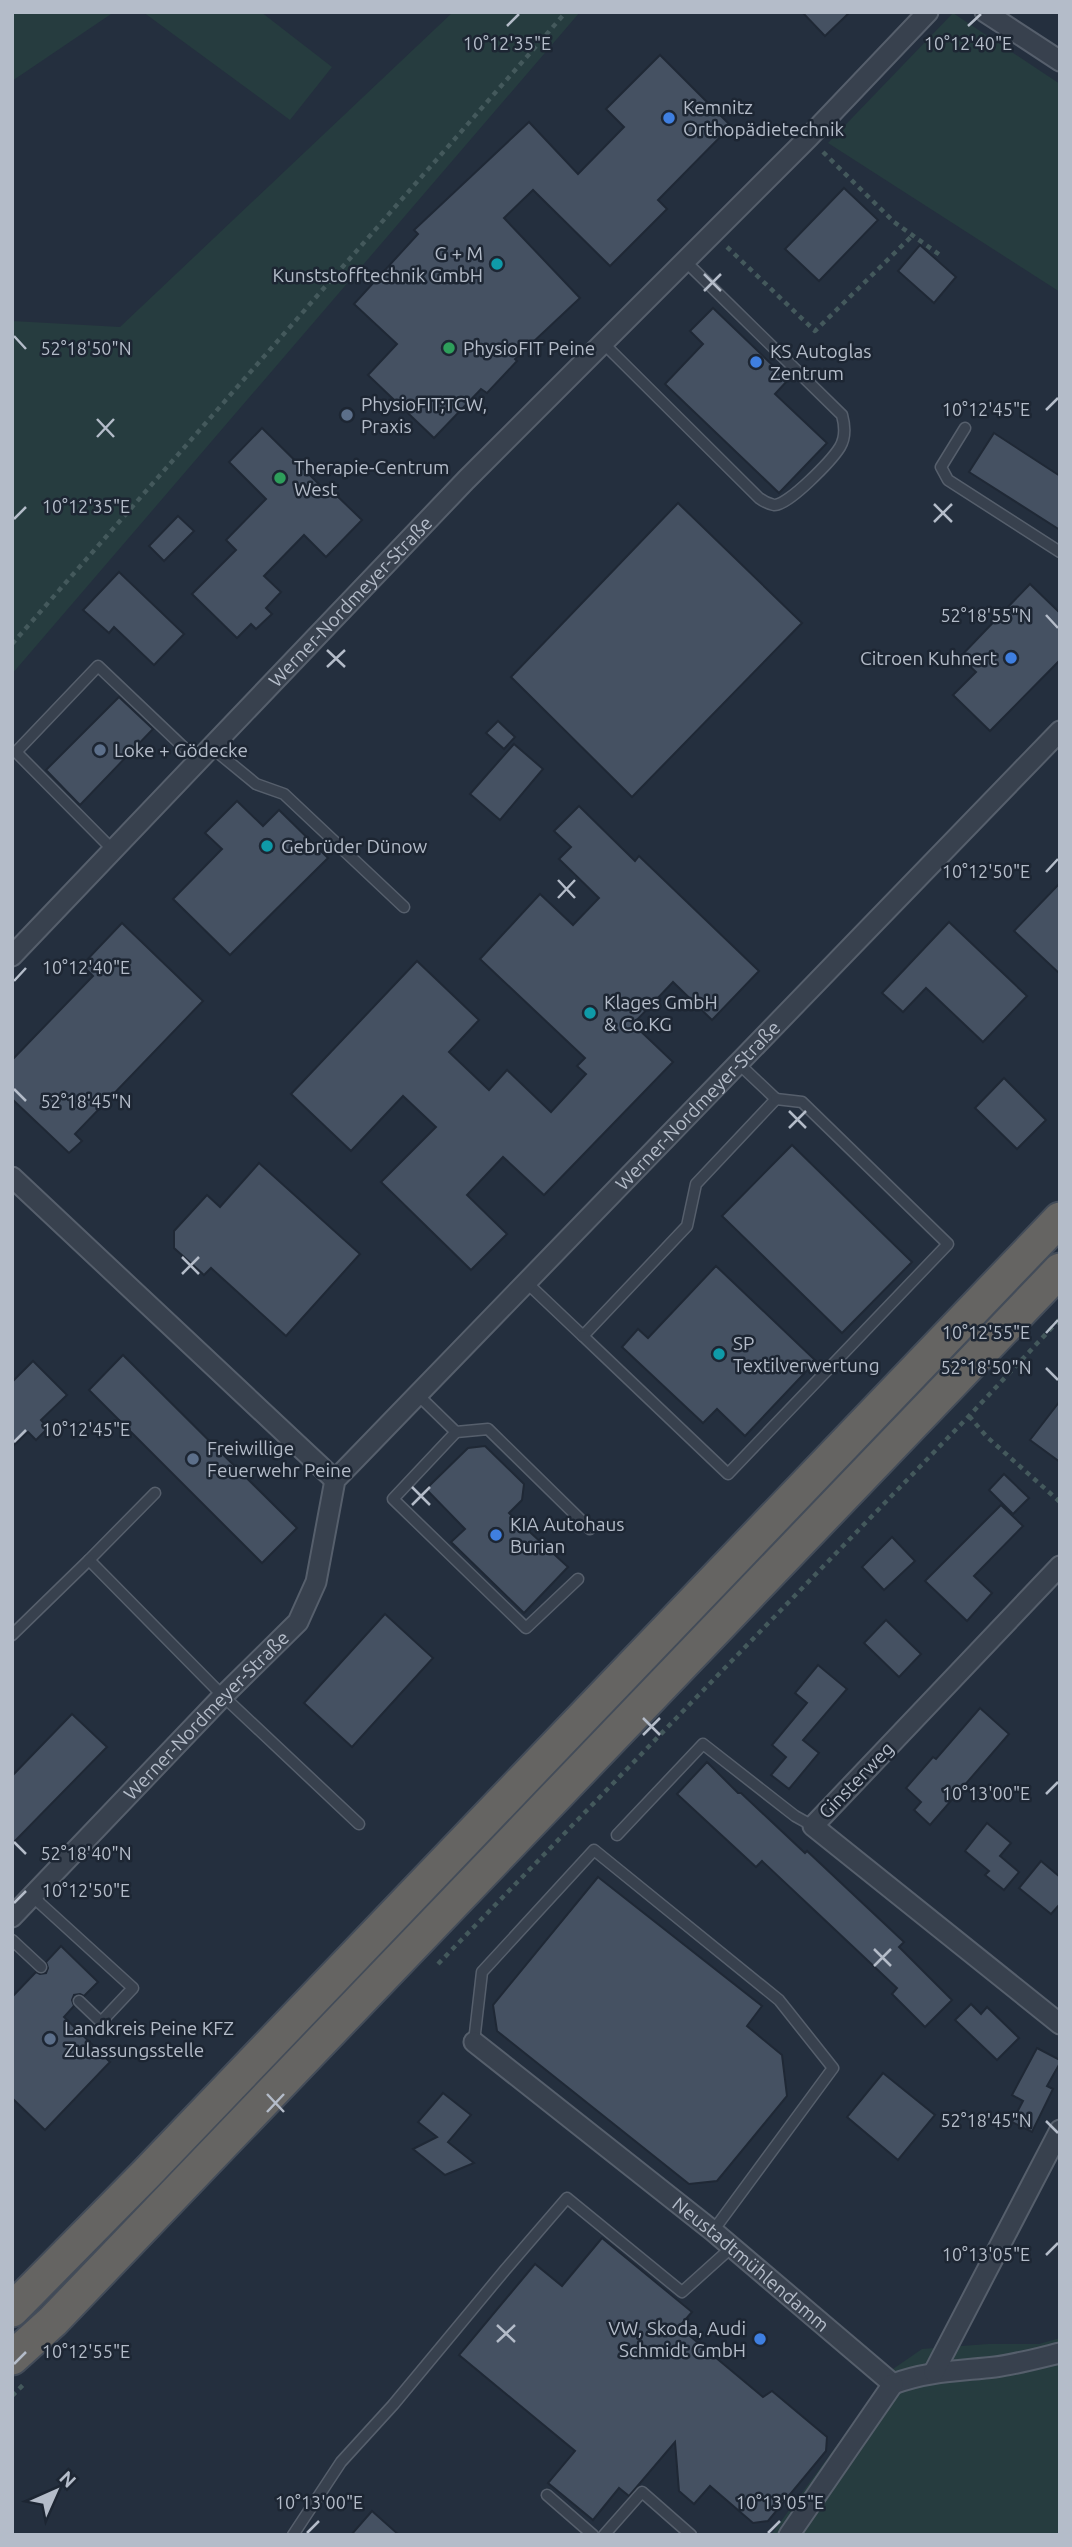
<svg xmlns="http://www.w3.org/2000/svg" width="1072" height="2547" viewBox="0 0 1072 2547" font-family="Ubuntu,sans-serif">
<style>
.green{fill:#263c3f}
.building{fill:#455162;stroke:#1f2835;stroke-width:2}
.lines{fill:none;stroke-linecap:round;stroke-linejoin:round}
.service-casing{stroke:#565f6c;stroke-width:13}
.minor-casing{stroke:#565f6c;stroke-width:23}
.trunk-casing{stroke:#434c59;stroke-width:37}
.path{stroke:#44595c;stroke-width:4.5;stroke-dasharray:5 5;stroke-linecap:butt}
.service{stroke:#38414e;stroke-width:10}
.minor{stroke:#38414e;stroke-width:19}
.trunk{stroke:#656462;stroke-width:33}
.ticks{fill:none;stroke:#b4bcc9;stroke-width:2.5}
.shop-dot{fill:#3f7fe0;stroke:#1d2633;stroke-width:2.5}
.culture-dot{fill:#0f9aa8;stroke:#1d2633;stroke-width:2.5}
.leisure-dot{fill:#2e9e5b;stroke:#1d2633;stroke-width:2.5}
.service-dot{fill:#5c6f8a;stroke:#1d2633;stroke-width:2.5}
.labels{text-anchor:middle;stroke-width:5;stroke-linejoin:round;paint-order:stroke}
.poi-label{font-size:19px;fill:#b4bcc9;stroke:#1d2633;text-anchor:start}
.street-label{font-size:19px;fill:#b4bcc9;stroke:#1d2633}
.ticks-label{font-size:18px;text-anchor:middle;fill:#b4bcc9;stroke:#1d2633;stroke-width:5;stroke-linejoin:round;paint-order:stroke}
</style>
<rect width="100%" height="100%" fill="#242f3e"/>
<g class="green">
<path d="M12 12H114L12 81Z"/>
<path d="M143 12H261L332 67 290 120Z"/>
<path d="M453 12H580L12 674V321L120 327Z"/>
<path d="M953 13 1060 84V292L828 143Z"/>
<path d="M1060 2338V2535H771L893 2369 922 2349 988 2344H1039Z"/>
</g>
<g class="building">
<path d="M802 12H850L825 36Z"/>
<path d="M660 55 731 126 658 200 667 209 610 266 533 190 504 218 580 298 515 359 517 361 487 393 481 389 434 438 368 375 397 344 354 304 418 234 414 230 529 122 578 174 624 127 606 109Z"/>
<path d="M844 188 878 220 819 281 785 249Z"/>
<path d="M920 245 956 277 934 303 898 271Z"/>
<path d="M713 308 788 380 775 394 827 443 779 493 665 384 703 344 690 331Z"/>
<path d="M262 428 330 495 333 492 362 520 326 557 304 535 264 576 281 592 266 608 272 614 256 629 251 624 237 638 192 594 236 550 226 540 266 499 229 462Z"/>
<path d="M994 433 1060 476V530L969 472Z"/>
<path d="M678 503 802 623 632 797 511 677Z"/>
<path d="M178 516 194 531 164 561 149 546Z"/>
<path d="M119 572 184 634 154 665 114 627 109 633 83 610Z"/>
<path d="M1030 584 1060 613V660L990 731 953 695 976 672 960 657Z"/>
<path d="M119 697 153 729 80 805 46 770Z"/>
<path d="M498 721 515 737 504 749 486 733Z"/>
<path d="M514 744 543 769 500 820 470 794Z"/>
<path d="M237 801 263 826 279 810 328 858 230 955 173 899 222 849 205 833Z"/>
<path d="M579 806 635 861 639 856 759 971 712 1020 673 982 633 1024 673 1062 544 1195 503 1157 467 1195 507 1234 471 1270 381 1182 436 1127 403 1096 351 1151 291 1094 417 961 479 1020 449 1052 489 1090 507 1070 551 1112 586 1074 577 1066 585 1058 480 959 540 894 573 925 599 898 559 859 571 847 554 831Z"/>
<path d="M1060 883V974L1014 931Z"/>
<path d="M949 922 1027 996 983 1042 926 988 903 1012 882 993Z"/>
<path d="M122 923 203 1001 75 1134 82 1141 69 1153 12 1099V1060L93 976 82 965Z"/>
<path d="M1004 1078 1046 1120 1017 1149 975 1108Z"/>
<path d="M792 1145 912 1262 842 1333 722 1216Z"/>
<path d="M259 1163 360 1254 286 1336 211 1268 204 1275 174 1248V1231L207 1195 220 1207Z"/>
<path d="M716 1266 816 1361 745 1436 717 1409 703 1423 622 1347 638 1329 648 1338Z"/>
<path d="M123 1355 297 1528 262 1563 89 1390Z"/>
<path d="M33 1361 67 1395 41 1420 48 1428 36 1440 28 1432 12 1447V1382Z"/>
<path d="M1060 1401V1462L1030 1440Z"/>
<path d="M485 1446 524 1484 522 1500 509 1513 568 1567 524 1613 451 1542 465 1529 426 1489 468 1448Z"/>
<path d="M1004 1474 1029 1498 1013 1514 989 1490Z"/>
<path d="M1001 1505 1023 1526 974 1576 992 1593 967 1621 925 1581Z"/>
<path d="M892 1537 915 1561 884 1590 862 1567Z"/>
<path d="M385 1614 433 1658 352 1747 304 1703Z"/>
<path d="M886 1620 921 1654 899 1677 864 1643Z"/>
<path d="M818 1665 847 1689 803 1740 819 1753 789 1789 771 1775 786 1757 772 1745 807 1703 795 1693Z"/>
<path d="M980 1708 1009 1734 930 1825 914 1810 921 1802 906 1788 933 1757 936 1759Z"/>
<path d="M72 1714 107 1747 12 1844V1776Z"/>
<path d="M707 1762 738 1793H741L805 1853 807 1851 904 1942 899 1947 952 2000 925 2027 892 1994 897 1988 813 1909 762 1861 756 1867 677 1794Z"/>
<path d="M987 1823 1011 1843 1000 1856 1019 1872 1004 1890 985 1875 989 1871 965 1851Z"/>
<path d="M1041 1861 1060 1877V1904L1051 1914 1019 1888Z"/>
<path d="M598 1877 762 2006 747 2026 782 2055 787 2096 717 2181 689 2184 497 2031 493 2005Z"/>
<path d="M61 1946 98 1982 84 1996 80 1994 74 1995 72 2000 74 2006 64 2017 110 2062 45 2130 12 2098V1997L36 1972 40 1974 46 1973 48 1968 46 1962Z"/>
<path d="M971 2004 981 2014 987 2007 1019 2038 997 2060 955 2020Z"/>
<path d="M1037 2048 1060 2060V2063L1047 2086 1053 2089 1032 2132 1012 2122 1023 2101 1012 2095Z"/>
<path d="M883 2073 935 2115 898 2160 847 2117Z"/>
<path d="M443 2093 471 2115 448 2142 474 2163 445 2175 413 2149 437 2137 418 2122Z"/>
<path d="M602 2238 692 2312 679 2327 763 2397 772 2391 827 2437 826 2451 768 2521 753 2523 710 2486 694 2504 679 2491 675 2442 629 2496 619 2488 593 2520 548 2483 575 2451 459 2355 535 2264 562 2286Z"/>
<path d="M372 2511 399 2535H351Z"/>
</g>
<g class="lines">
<defs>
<g id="service">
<path d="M602 342 759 498C763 501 769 504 774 505 788 506 832 460 840 447 846 437 845 426 842 415L684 260"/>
<path d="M965 428 941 467 948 480 1060 552"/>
<path d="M211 747 256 784 284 794 404 907"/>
<path d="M113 850 16 752 98 666 198 761"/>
<path d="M526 1282 583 1336 687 1226 696 1184 776 1099 738 1063"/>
<path d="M583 1336 728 1474 948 1244 802 1102 776 1099"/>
<path d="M418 1395 456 1432 488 1429 590 1529"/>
<path d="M456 1432 393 1499 526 1628 578 1579"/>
<path d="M155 1493 89 1560 223 1696 359 1824"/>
<path d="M12 1635 89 1560"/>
<path d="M617 1835 703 1744 795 1816 813 1826"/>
<path d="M32 1896 133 1988 101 2022 79 2001"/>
<path d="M12 1940 41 1967"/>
<path d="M474 2042 482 1972 594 1850 779 2000 833 2068 713 2231"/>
<path d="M547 2495 593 2535"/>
<path d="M293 2535 341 2462 393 2405 505 2270 567 2198 682 2292 732 2247"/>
<path d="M604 2535 642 2492 691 2535"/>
</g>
<g id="minor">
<path d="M985 12 1060 61"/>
<path id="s1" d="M12 956 466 480 809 137 928 12"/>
<path d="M12 1177 335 1480"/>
<path d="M1060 1566 813 1826 1060 2024"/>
<path id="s2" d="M12 1917 223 1696 298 1622 316 1582 335 1480 1060 731"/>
<path id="s3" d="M474 2042 713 2231 893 2384C927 2371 960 2371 995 2367 1017 2364 1039 2358 1060 2353"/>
<path d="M934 2372 1060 2130"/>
<path d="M789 2535 893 2384"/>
</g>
<g id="trunk">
<path d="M12 2310 147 2173 1060 1219"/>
<path d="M12 2358 53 2321C391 1973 722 1618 1060 1270"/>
</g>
</defs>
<use href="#service" class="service-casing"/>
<use href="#minor" class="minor-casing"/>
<use href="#trunk" class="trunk-casing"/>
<g class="path">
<path d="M823 152 894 222 940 255"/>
<path d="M727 247 815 331 914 234"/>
<path d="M12 644 566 12"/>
<path d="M969 1416 987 1437 1060 1502"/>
<path d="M438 1964 969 1416 1060 1319"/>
<path d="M12 2396 24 2384"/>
</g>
<use href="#service" class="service"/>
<use href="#minor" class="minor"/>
<use href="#trunk" class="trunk"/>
</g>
<path class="ticks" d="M507 26 519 14M968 26 981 14M704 274 721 291M704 291 721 274M14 336 26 349M1046 410 1058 398M97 419 114 437M97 437 114 419M934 504 952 522M14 519 26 507M934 522 952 504M1046 615 1058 628M327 650 345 667M327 667 345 650M1046 872 1058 859M558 880 575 898M558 898 575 880M14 981 26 968M14 1089 26 1101M789 1111 806 1128M789 1128 806 1111M182 1257 199 1274M182 1274 199 1257M1046 1333 1058 1320M1046 1368 1058 1380M14 1442 26 1430M412 1487 430 1505M412 1505 430 1487M643 1718 660 1735M643 1735 660 1718M1046 1794 1058 1782M14 1842 26 1854M14 1903 26 1891M874 1949 891 1966M874 1966 891 1949M267 2094 284 2112M267 2112 284 2094M1046 2121 1058 2133M1046 2255 1058 2243M497 2325 515 2342M497 2342 515 2325M14 2364 26 2352M307 2533 319 2521M768 2533 780 2521"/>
<g class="shop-dot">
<circle cx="669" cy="118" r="7"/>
<circle cx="756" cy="362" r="7"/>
<circle cx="1011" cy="658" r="7"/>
<circle cx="496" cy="1535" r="7"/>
<circle cx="760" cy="2339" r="7"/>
</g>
<g class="culture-dot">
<circle cx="497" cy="264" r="7"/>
<circle cx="267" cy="846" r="7"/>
<circle cx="590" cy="1013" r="7"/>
<circle cx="719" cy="1354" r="7"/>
</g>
<g class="leisure-dot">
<circle cx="449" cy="348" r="7"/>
<circle cx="280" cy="478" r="7"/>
</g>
<g class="service-dot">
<circle cx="347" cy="415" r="7"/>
<circle cx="100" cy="750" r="7"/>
<circle cx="193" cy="1459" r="7"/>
<circle cx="50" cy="2039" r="7"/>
</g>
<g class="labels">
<g class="poi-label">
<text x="683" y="114">Kemnitz<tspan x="683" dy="22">Orthopädietechnik</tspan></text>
<text x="483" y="260" text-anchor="end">G + M<tspan x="483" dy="22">Kunststofftechnik GmbH</tspan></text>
<text x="463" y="355">PhysioFIT Peine</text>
<text x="770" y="358">KS Autoglas<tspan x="770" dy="22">Zentrum</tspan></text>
<text x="361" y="411">PhysioFIT;TCW,<tspan x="361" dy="22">Praxis</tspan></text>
<text x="294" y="474">Therapie-Centrum<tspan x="294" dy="22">West</tspan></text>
<text x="997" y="665" text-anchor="end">Citroen Kuhnert</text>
<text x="114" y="757">Loke + Gödecke</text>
<text x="281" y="853">Gebrüder Dünow</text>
<text x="604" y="1009">Klages GmbH<tspan x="604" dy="22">&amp; Co.KG</tspan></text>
<text x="733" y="1350">SP<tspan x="733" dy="22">Textilverwertung</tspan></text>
<text x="207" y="1455">Freiwillige<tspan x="207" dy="22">Feuerwehr Peine</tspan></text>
<text x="510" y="1531">KIA Autohaus<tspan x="510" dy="22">Burian</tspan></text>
<text x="64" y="2035">Landkreis Peine KFZ<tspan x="64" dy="22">Zulassungsstelle</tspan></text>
<text x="746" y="2335" text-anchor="end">VW, Skoda, Audi<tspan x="746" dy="22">Schmidt GmbH</tspan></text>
</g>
<g class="street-label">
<text dy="7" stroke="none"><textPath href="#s1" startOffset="490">Werner-Nordmeyer-Straße</textPath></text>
<text dy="7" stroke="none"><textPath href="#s2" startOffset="1080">Werner-Nordmeyer-Straße</textPath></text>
<text dy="7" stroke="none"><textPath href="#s2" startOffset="280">Werner-Nordmeyer-Straße</textPath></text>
<text transform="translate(856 1780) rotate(-46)" y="7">Ginsterweg</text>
<text dy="7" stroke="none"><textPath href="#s3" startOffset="355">Neustadtmühlendamm</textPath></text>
</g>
</g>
<g class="ticks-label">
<text x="507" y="50">10°12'35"E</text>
<text x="968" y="50">10°12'40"E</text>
<text x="86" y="355">52°18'50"N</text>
<text x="986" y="416">10°12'45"E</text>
<text x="86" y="513">10°12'35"E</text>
<text x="986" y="622">52°18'55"N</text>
<text x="986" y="878">10°12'50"E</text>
<text x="86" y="974">10°12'40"E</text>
<text x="86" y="1108">52°18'45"N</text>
<text x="986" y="1339">10°12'55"E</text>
<text x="986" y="1374">52°18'50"N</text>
<text x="86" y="1436">10°12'45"E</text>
<text x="986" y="1800">10°13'00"E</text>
<text x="86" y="1860">52°18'40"N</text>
<text x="86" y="1897">10°12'50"E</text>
<text x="986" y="2127">52°18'45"N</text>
<text x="986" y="2261">10°13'05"E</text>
<text x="86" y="2358">10°12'55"E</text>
<text x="319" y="2509">10°13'00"E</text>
<text x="780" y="2509">10°13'05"E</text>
</g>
<rect width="1072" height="2547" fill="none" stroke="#b4bcc9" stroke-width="28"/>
<g transform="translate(56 2491) rotate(45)" stroke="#1d2633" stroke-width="5" paint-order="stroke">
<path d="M0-5L12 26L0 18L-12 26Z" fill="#b4bcc9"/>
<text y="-10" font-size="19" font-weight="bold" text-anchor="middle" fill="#b4bcc9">N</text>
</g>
</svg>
